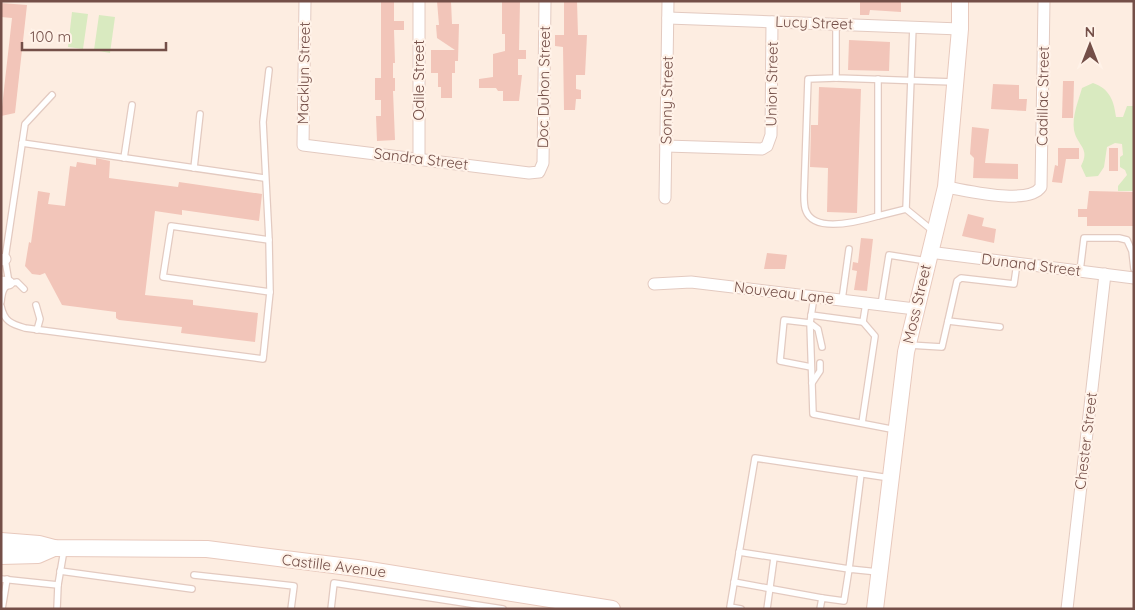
<svg xmlns="http://www.w3.org/2000/svg" width="1135" height="610" viewBox="0 0 1135 610" font-family="Quicksand,sans-serif">
<style>
.green{fill:#d9eac0}
.building{fill:#f2c5b9}
.lines{fill:none;stroke-linecap:round;stroke-linejoin:round}
.lane-casing{stroke:#e3cac0;stroke-width:8}
.street-casing{stroke:#e3cac0;stroke-width:13}
.secondary-casing{stroke:#e8c9bd;stroke-width:18}
.lane{stroke:#fff;stroke-width:5.5}
.street{stroke:#fff;stroke-width:11}
.secondary{stroke:#fff;stroke-width:16}
.labels{text-anchor:middle;stroke-width:4.5;stroke-linejoin:round;paint-order:stroke}
.street-label{font-size:15px;fill:#744f48;stroke:#fff2e8}
</style>
<rect width="100%" height="100%" fill="#fdede1"/>
<g class="green">
<path d="M72 12 88 14 83 49 68 47Z"/>
<path d="M99 15 115 17 110 53 94 50Z"/>
<path d="M1093 83C1110 89 1114 101 1116 117H1123L1127 106H1134V191H1118V186L1127 175 1125 170 1120 167V157L1123 155 1122 144 1115 143 1107 147 1104 167 1098 176 1086 177 1081 166C1091 148 1077 146 1074 130 1072 116 1078 102 1082 88Z"/>
</g>
<g class="building">
<path d="M381 1H394V21H404V30H394L395 63H393V78H395V91H393L395 140 377 141 376 116H381V100H375V78H381Z"/>
<path d="M437 1H451L452 24H459L458 61H455V73H452V98H441V87H438V73H431V50H455L437 38 436 25H439Z"/>
<path d="M502 1H520L519 50H526V59H518V75H522L519 101H503V91H498L496 88H479V79L493 77V54L505 51V34H502Z"/>
<path d="M564 1H577L578 35H587L585 75H576V89L581 90V99H576L575 110H564L563 47 555 46V35H564Z"/>
<path d="M860 1H901V12L870 10 869 15H860Z"/>
<path d="M1 3 27 5 15 113 1 116 12 18 1 17Z"/>
<path d="M849 40 890 42 889 71 848 70Z"/>
<path d="M1063 81H1074L1073 118H1062Z"/>
<path d="M993 84 1019 85V99H1027L1026 111 991 109Z"/>
<path d="M819 87 861 89 857 213 827 212 828 168 810 167 811 125H818Z"/>
<path d="M972 127 989 129 985 163 1018 164V179L973 178 974 158 970 154Z"/>
<path d="M1058 148H1079V159H1066L1062 183 1052 182 1055 165 1058 166Z"/>
<rect x="1109" y="148" width="9" height="23"/>
<path d="M96 158 110 161 109 178 178 187 179 182 262 194 259 221 182 210V215L155 211 145 295 193 300V305L258 313 255 342 181 333 182 327 119 320 116 318V312L62 305 45 273 40 275 32 274 25 266 29 242 31 243 38 191 50 193 48 204 65 206 70 166 76 167 77 162 96 165Z"/>
<path d="M1089 191 1133 192V226H1087V217H1078V209H1087Z"/>
<path d="M968 214 984 218 982 226 996 229 994 243 962 236Z"/>
<path d="M861 238 873 239 867 291 854 290 857 271 852 270 853 262 858 263Z"/>
<path d="M767 253 787 255 785 269H764Z"/>
</g>
<g class="lines">
<defs>
<g id="lane">
<path d="M836 23V78L954 82"/>
<path d="M836 78 808 79 804 195C804 200 804 207 806 211 815 234 861 221 878 216"/>
<path d="M878 79V216L906 209 933 231"/>
<path d="M22 143 264 178"/>
<path d="M124 158 132 105"/>
<path d="M194 168 200 114"/>
<path d="M906 209 913 26"/>
<path d="M269 240 270 292"/>
<path d="M1080 271 1084 238H1119L1127 240 1132 251 1134 269"/>
<path d="M9 283 5 259 25 124 52 95"/>
<path d="M814 297 810 323 813 414 896 430"/>
<path d="M842 300 849 249"/>
<path d="M1 302C2 290 4 284 17 282L24 289"/>
<path d="M36 305 40 319 37 330"/>
<path d="M881 305 889 255 927 261"/>
<path d="M1 306C4 321 11 324 25 328L263 359 270 292 163 277 171 226 269 240 263 122 269 70"/>
<path d="M811 315 863 322 866 303"/>
<path d="M948 321 1000 327"/>
<path d="M909 345 942 347 957 281 961 278 1014 284 1017 263"/>
<path d="M811 367 780 361 784 320 810 323 818 329 822 347"/>
<path d="M812 383 820 371V363"/>
<path d="M862 423 875 336 863 322"/>
<path d="M739 552 849 569 861 474"/>
<path d="M60 571 192 589"/>
<path d="M194 575 294 586 291 609"/>
<path d="M1 579 58 585 64 550"/>
<path d="M734 582 822 598"/>
<path d="M2 609 7 579"/>
<path d="M57 609 58 585"/>
<path d="M331 609 334 583 503 609"/>
<path d="M741 609 730 607 755 458 890 478"/>
<path d="M767 609 774 558"/>
<path d="M820 609 822 598 844 601 849 569 878 572"/>
</g>
<g id="street">
<path d="M305 1 303 145 529 173 539 172 543 163 545 1"/>
<path d="M668 18 960 29"/>
<path d="M666 146 762 149 767 146 771 135 772 22"/>
<path d="M419 159V1"/>
<path d="M946 187C966 190 1028 206 1041 187L1044 1"/>
<path d="M665 198 668 1"/>
<path d="M929 252 1134 278"/>
<path d="M1 260 5 259"/>
<path d="M1 282 9 283"/>
<path d="M654 284 691 282 915 309"/>
<path d="M1067 609 1105 274"/>
</g>
<g id="secondary">
<path d="M1 541 39 544 54 548 207 549 357 568 612 609"/>
<path d="M1 556 38 555 54 548"/>
<path d="M875 609 906 352 946 187 960 29V1"/>
</g>
</defs>
<use href="#lane" class="lane-casing"/>
<use href="#street" class="street-casing"/>
<use href="#secondary" class="secondary-casing"/>
<use href="#lane" class="lane"/>
<use href="#street" class="street"/>
<use href="#secondary" class="secondary"/>
</g>
<g class="labels">
<g class="street-label">
<text transform="translate(814 23) rotate(2)" y="5">Lucy Street</text>
<text transform="translate(304 73) rotate(-89)" y="5">Macklyn Street</text>
<text transform="translate(419 80) rotate(-90)" y="5">Odile Street</text>
<text transform="translate(772 84) rotate(-89)" y="5">Union Street</text>
<text transform="translate(544 87) rotate(-89)" y="5">Doc Duhon Street</text>
<text transform="translate(1043 96) rotate(-89)" y="5">Cadillac Street</text>
<text transform="translate(667 100) rotate(-89)" y="5">Sonny Street</text>
<text transform="translate(421 159) rotate(7)" y="5">Sandra Street</text>
<text transform="translate(1031 265) rotate(7)" y="5">Dunand Street</text>
<text transform="translate(784 293) rotate(7)" y="5">Nouveau Lane</text>
<text transform="translate(917 304) rotate(-77)" y="5">Moss Street</text>
<text transform="translate(1086 441) rotate(-83)" y="5">Chester Street</text>
<text transform="translate(334 566) rotate(7)" y="5">Castille Avenue</text>
</g>
</g>
<rect width="1135" height="610" fill="none" stroke="#744f48" stroke-width="5"/>
<g transform="translate(1090 45)" stroke="#fff2e8" stroke-width="4" paint-order="stroke">
<path d="M0-4L9 19L0 12L-9 19Z" fill="#744f48"/>
<text y="-8" font-size="14" font-weight="bold" text-anchor="middle" fill="#744f48">N</text>
</g>
<path d="M22 42v8h144v-8" fill="none" stroke="#744f48" stroke-width="2.5"/>
<text x="30" y="42" font-size="15" fill="#744f48" stroke="#fff2e8" stroke-width="4" paint-order="stroke">100 m</text>
</svg>
